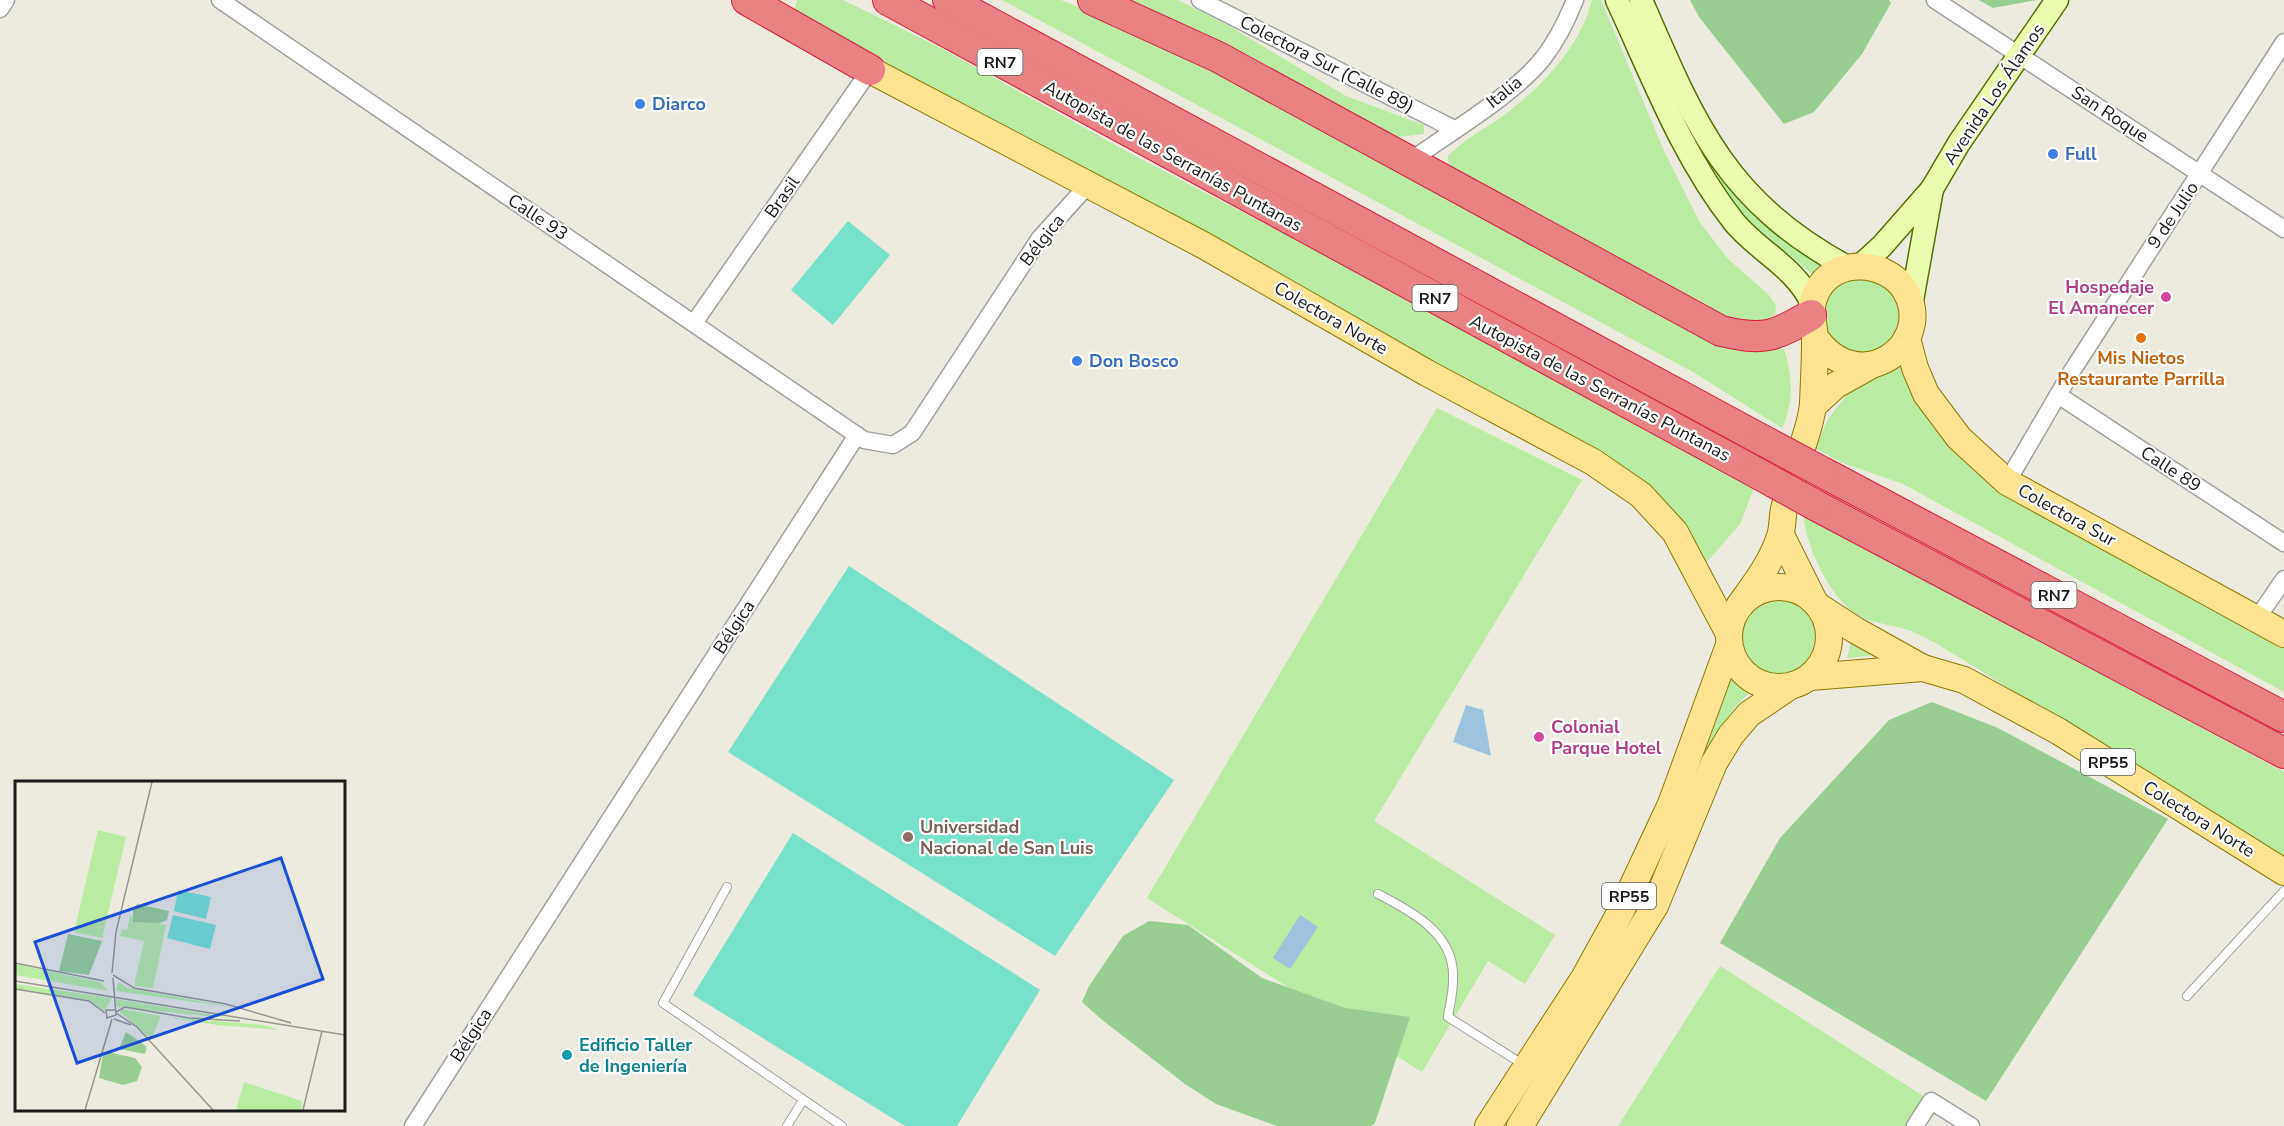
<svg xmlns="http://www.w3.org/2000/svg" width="2284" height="1126" viewBox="0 0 2284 1126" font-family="'Nunito Sans',sans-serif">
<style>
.grass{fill:#b9eba1}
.forest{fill:#99ce92}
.pitch{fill:#78e1ca}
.water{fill:#9dc4dd}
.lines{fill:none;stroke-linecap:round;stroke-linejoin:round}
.lane-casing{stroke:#a1a1a1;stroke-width:10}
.street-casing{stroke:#a1a1a1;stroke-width:19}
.secondary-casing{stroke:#537300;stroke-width:25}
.primary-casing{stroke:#917900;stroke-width:28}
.highway-casing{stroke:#db1c3e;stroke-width:32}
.lane{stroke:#fff;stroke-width:8}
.street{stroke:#fff;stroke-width:16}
.secondary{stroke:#ebfcae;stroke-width:22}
.primary{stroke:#ffe292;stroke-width:26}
.highway{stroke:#e98284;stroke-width:30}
.highway-bridge-casing{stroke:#db1c3e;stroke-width:32;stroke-linecap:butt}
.highway-bridge{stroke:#e98284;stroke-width:30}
.shop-dot{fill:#3f7fe0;stroke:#fff;stroke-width:2}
.hotel-dot{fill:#d1479c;stroke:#fff;stroke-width:2}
.food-dot{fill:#e8710a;stroke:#fff;stroke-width:2}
.education-dot{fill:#8d6e63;stroke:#fff;stroke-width:2}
.culture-dot{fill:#0f9aa8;stroke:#fff;stroke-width:2}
.labels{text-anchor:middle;stroke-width:4.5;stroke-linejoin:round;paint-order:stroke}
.shield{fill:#fff;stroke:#5f5f5f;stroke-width:1.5}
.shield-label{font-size:16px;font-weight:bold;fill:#1a1a1a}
.street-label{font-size:18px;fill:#1a1a1a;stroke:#fff}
.shop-label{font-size:18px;font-weight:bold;fill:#366cbe;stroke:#fff;text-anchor:start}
.hotel-label{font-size:18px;font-weight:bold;fill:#b23c85;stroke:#fff;text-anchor:end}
.food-label{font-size:18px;font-weight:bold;fill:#c56008;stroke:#fff}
.education-label{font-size:18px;font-weight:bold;fill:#785e54;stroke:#fff;text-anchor:start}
.culture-label{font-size:18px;font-weight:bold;fill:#0d838f;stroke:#fff;text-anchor:start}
.inset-road{fill:none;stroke:#999790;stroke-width:1.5}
.view{fill:#1d4ed8;fill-opacity:0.15;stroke:#1d4ed8;stroke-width:3}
.inset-edge{fill:none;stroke:#1a1a1a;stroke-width:3}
</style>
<rect width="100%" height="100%" fill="#edebdf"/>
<g class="grass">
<path d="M797 0H843L941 48 1137 157 1375 281 1754 488 1740 524 1707 562 1684 522 1643 482 845 47 794 11Z"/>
<path d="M1002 0H1061L1117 23 1784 349C1793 377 1794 402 1782 428L1693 372Z"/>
<path d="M1131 0H1178L1229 26 1346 96 1424 125V134L1398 137 1386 132 1250 56Z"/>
<path d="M1592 0H1601L1664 151 1699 221 1727 258 1768 294 1776 305 1775 315 1770 321 1730 322 1456 170 1448 163V156C1463 140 1483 130 1500 118 1539 90 1581 47 1592 0Z"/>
<path d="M1626 0H1633L1732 189 1775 233 1820 265 1812 274 1745 217 1727 193 1696 144Z"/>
<path d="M1850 278 1876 280 1896 296 1902 321 1891 345 1855 357 1823 332C1822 304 1822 292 1850 278Z"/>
<path d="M1904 357 1942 435 2284 645V692L1903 484 1843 463 1814 448 1830 416 1855 385Z"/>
<path d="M1437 408 1582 480 1374 821 1555 935 1525 984 1488 961 1422 1072 1147 898Z"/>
<path d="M1803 512 2284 772V857L1939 645C1928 639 1916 632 1905 629 1889 624 1870 623 1856 614 1828 596 1805 543 1803 512Z"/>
<circle cx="1779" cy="638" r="40"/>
<path d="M1851 640 1876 655 1847 658Z"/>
<path d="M1729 665 1750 693C1718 717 1705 766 1689 802L1695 767Z"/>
<path d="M1720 966 1931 1101 1914 1126H1618Z"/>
</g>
<g class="forest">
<path d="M1690 0H1889L1891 3 1862 54 1814 112 1784 124 1699 17Z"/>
<path d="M1979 0H2037L1993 8Z"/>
<path d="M1932 702 1998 728 2168 819 1986 1101 1720 943 1780 838 1889 720Z"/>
<path d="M1149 921 1188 925 1262 978 1345 1008 1410 1017 1375 1123 1371 1126H1277L1216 1104 1185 1084 1101 1019 1082 1002 1089 986 1123 936Z"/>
</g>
<g class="pitch">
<path d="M848 221 890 255 833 325 791 290Z"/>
<path d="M849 566 1174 780 1055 956 728 752Z"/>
<path d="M793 833 1040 990 957 1126H905L693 995Z"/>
</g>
<g class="water">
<path d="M1466 705 1483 710 1491 756 1453 742Z"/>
<path d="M1300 915 1318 927 1290 969 1273 958Z"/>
</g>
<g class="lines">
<defs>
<g id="lane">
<path d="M727 887 663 1003 842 1126"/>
<path d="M1378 894C1411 911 1453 933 1453 975 1454 989 1450 1004 1448 1017L1524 1065"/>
<path d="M2187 996 2284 891"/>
<path d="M787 1126 803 1100"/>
</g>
<g id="street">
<path d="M220 0 864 440 893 445 912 433 1040 238 1088 185"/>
<path d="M1200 0 1454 129"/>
<path d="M1935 0 2284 229"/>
<path d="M0 9 6 0"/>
<path d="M1409 162C1447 134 1517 93 1544 57 1557 40 1567 20 1575 0"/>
<path d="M694 323 870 70"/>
<path d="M2058 395 2284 543"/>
<path d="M2007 482 2072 371 2284 42"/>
<path d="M2256 620 2284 579"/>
<path d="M413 1126 857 435"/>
<path d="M1915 1126 1931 1101 1971 1126"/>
</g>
<g id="secondary">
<path d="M1617 0C1652 75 1682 156 1734 222 1759 252 1794 266 1812 303"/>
<path d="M1641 0C1694 122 1724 200 1847 267"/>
<path d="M1860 266 1882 246 1932 189 1959 143 2057 0"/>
<path d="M1911 306 1932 189"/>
</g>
<g id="primary">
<path d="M870 70 1203 245 1427 373 1593 462 1641 495 1675 532 1729 634"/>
<path d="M1907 338 1915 368 1926 394 1959 438 2007 482 2284 634"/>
<path d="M1813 406 1836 385 1870 366"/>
<path d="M1781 535 1813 599"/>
<circle cx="1779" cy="637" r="50"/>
<path d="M1739 606C1754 585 1772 562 1780 536 1783 527 1782 518 1784 509 1788 493 1793 477 1798 461 1803 442 1812 422 1813 403 1814 382 1815 360 1815 339 1814 319 1807 312 1817 291 1834 257 1886 260 1905 290 1937 344 1859 401 1815 337"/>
<path d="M1821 608 1855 630 1923 668"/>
<path d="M1810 677 1923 668 1964 680 2058 731 2284 872"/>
<path d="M1488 1126 1584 978 1621 911 1671 804 1729 645"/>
<path d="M1520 1126 1655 906 1714 763 1731 735 1749 714 1789 687"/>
</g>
<g id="highway">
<path d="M747 0 870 70"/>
<path d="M888 0 1757 473"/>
<path d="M948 0 1766 442"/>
<path d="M1093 0 1218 57 1721 331C1764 341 1774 337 1811 315"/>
<path d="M1824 473 2284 717"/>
<path d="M1815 505 2284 753"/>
</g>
</defs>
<use href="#lane" class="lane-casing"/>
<use href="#street" class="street-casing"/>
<use href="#secondary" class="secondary-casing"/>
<use href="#primary" class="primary-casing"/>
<use href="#highway" class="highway-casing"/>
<use href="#lane" class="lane"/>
<use href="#street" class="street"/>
<use href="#secondary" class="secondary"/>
<use href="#primary" class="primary"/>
<use href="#highway" class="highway"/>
<defs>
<g id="highway-bridge">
<path d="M1766 442 1824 473"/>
<path d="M1757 473 1815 505"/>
</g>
</defs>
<use href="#highway-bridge" class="highway-bridge-casing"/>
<use href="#highway-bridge" class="highway-bridge"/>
</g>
<g class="shop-dot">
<circle cx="640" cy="104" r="6"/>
<circle cx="2053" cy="154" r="6"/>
<circle cx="1077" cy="361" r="6"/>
</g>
<g class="hotel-dot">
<circle cx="2166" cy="297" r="6"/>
<circle cx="1539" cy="737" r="6"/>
</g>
<circle class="food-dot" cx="2141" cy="338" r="6"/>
<circle class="education-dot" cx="908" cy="837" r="6"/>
<circle class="culture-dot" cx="567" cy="1055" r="6"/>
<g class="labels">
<g class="shield">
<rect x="977.5" y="49" width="45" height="26" rx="4.5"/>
<rect x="1412.5" y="285" width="45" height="26" rx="4.5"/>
<rect x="2031.5" y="582" width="45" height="26" rx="4.5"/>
<rect x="2081" y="749" width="54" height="26" rx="4.5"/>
<rect x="1602" y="883" width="54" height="26" rx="4.5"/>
</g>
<g class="shield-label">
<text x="1000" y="68">RN7</text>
<text x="1435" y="304">RN7</text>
<text x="2054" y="601">RN7</text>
<text x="2108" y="768">RP55</text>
<text x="1629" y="902">RP55</text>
</g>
<g class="street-label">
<text transform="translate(1327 64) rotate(27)" y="6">Colectora Sur (Calle 89)</text>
<text transform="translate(1504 92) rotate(-39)" y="6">Italia</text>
<text transform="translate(1994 94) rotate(-56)" y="6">Avenida Los Álamos</text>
<text transform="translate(2110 114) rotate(33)" y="6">San Roque</text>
<text transform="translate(1173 156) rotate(29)" y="6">Autopista de las Serranías Puntanas</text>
<text transform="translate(782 197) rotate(-55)" y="6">Brasil</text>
<text transform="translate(2173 215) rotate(-56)" y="6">9 de Julio</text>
<text transform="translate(538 217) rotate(34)" y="6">Calle 93</text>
<text transform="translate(1042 240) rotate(-52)" y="6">Bélgica</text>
<text transform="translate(1331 318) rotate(30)" y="6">Colectora Norte</text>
<text transform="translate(1600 388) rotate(28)" y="6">Autopista de las Serranías Puntanas</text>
<text transform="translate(2171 469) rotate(33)" y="6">Calle 89</text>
<text transform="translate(2067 515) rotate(29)" y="6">Colectora Sur</text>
<text transform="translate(734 627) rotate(-57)" y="6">Bélgica</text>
<text transform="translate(2199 819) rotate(32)" y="6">Colectora Norte</text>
<text transform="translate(471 1035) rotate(-57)" y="6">Bélgica</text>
</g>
<g class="shop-label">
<text x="652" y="110">Diarco</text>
<text x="2065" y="160">Full</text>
<text x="1089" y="367">Don Bosco</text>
</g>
<g class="hotel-label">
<text x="2154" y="293">Hospedaje<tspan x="2154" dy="21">El Amanecer</tspan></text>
<text x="1551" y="733" text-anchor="start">Colonial<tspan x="1551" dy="21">Parque Hotel</tspan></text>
</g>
<g class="food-label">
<text x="2141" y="364">Mis Nietos<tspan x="2141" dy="21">Restaurante Parrilla</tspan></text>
</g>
<g class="education-label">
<text x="920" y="833">Universidad<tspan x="920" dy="21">Nacional de San Luis</tspan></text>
</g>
<g class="culture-label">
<text x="579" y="1051">Edificio Taller<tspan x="579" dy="21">de Ingeniería</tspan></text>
</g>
</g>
<g transform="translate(15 781)">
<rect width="330" height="330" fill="#edebdf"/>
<path d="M83 49 111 56 87 157 59 151ZM115 135 151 144 138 207 119 205 129 160 105 155 107 148 112 149ZM0 183 85 201 94 210 0 194ZM103 201 113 207 222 227 101 210ZM0 203 96 217 95 221 89 230 74 219 0 208ZM100 218 222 238 102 226ZM107 228 146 235 136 258 105 231ZM149 236 249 244 264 249 203 244ZM229 301 287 320 286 329H221Z" fill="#b9eba1"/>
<path d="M122 123 154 130 152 139 145 142 118 141V128ZM53 153 87 160 74 194 44 190ZM111 251 132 266 130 273 104 268ZM93 271 120 277 127 286 122 300 108 304 84 297 88 273Z" fill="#99ce92"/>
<path d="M163 109 196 116 191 138 159 130ZM158 134 201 144 195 168 152 157Z" fill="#78e1ca"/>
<path class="inset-road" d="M0 182 89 200M97 192 101 151 137 1M98 194 119 207 211 223M98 197 101 234 92 237 91 229H100M0 200 330 254M0 208 74 220 90 232M211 223 276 242M101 231 110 226 174 237 225 240M101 232 122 246 198 329M99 238 116 244M70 329 97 238M288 329 307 250"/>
<path class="view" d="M266 77 308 198 62 282 20 161Z"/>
<rect width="330" height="330" class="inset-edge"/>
</g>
</svg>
